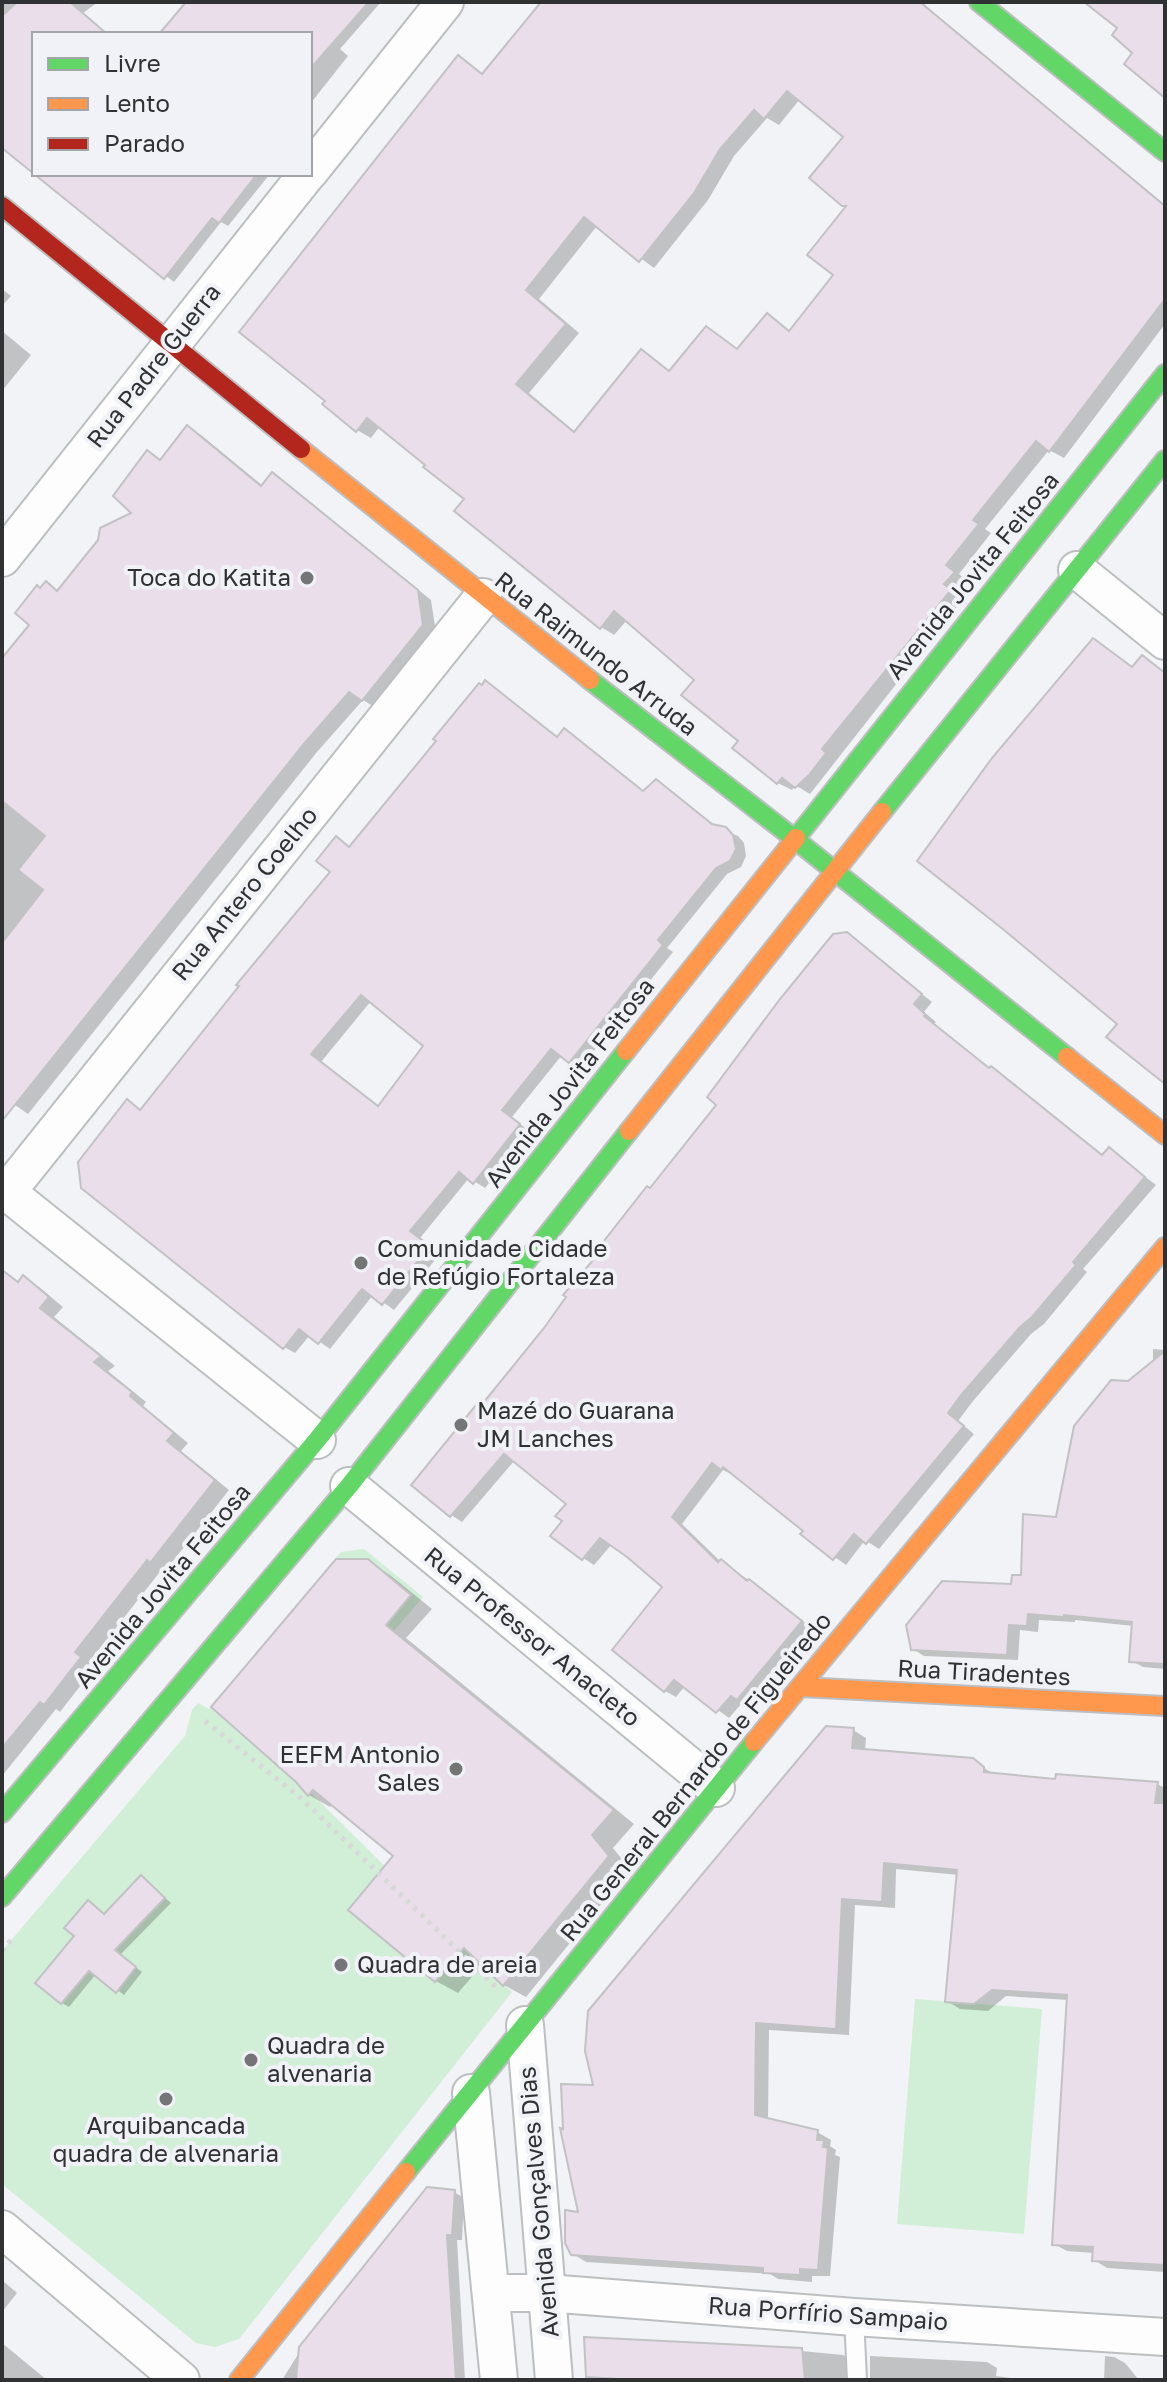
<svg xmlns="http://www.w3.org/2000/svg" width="1167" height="2382" viewBox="0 0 1167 2382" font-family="'Golos Text',sans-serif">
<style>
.green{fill:#d1eed6}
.shadow{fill:#0003;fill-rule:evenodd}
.building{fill:#e9dee9;stroke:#c2c2c4;stroke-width:2;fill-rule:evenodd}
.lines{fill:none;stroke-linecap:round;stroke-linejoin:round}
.lane-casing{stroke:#bcbec0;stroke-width:22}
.street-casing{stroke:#bcbec0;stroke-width:40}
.fast-casing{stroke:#bcbec0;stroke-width:22}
.slow-casing{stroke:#bcbec0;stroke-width:22}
.jam-casing{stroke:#bcbec0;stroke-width:22}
.path{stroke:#d8d8d8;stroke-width:5;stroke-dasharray:4 6;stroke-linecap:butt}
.lane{stroke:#fdfdfe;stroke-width:18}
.street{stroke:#fdfdfe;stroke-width:36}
.fast{stroke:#63d668;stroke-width:18}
.slow{stroke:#ff974d;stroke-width:18}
.jam{stroke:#b3261e;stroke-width:18}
.poi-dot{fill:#747577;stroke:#f0f2f7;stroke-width:3}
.labels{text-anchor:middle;stroke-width:8;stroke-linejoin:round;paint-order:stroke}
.street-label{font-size:24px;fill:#303133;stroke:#f0f2f7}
.poi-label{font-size:24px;fill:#303133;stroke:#f0f2f7;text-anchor:start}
</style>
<rect width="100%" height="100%" fill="#f1f3f6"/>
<g class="green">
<path d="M364 1549 423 1597 278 1766 305 1787 512 1992 239 2339 215 2347 196 2343 2 2184V1951L185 1736 192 1710 198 1703 209 1709 341 1552Z"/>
<path d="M915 1999 1042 2009 1024 2234 897 2224Z"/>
</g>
<g class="shadow">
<path d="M2 2H98L83 13 107 34H34V171L2 145Z"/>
<path d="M180 2H381L340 49 348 56 310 104V34H161L185 6Z"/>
<path d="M543 2H921L1165 205V324L1064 458 1049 450 985 529 991 533 959 574 967 581 956 593 963 599 810 794 795 785 792 790 778 783 735 748 741 740 696 680 627 620 614 635 601 627 427 464 380 426 371 438 357 430 459 58 484 75ZM800 99 845 137 848 207 835 275 791 332 767 315 738 350 707 328 671 372 655 360 576 433 529 393 579 333 539 299 597 226 654 268 708 200 734 156 767 118 779 125Z"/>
<path d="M37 174H270L228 226 221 222 174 282Z"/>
<path d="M2 289 11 296 2 306Z"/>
<path d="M2 331 31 355 2 391Z"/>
<path d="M187 427 201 435 263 486 273 475 287 483 431 600 436 633 376 708 363 700 317 752 28 1114 2 1096V661L32 624 41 590 46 584 59 591 135 513 147 452 162 461Z"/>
<path d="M486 683 559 738 565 731 575 737 644 792 667 788 716 827 738 836 744 843 746 856 741 867 727 874 667 948 673 952 581 1067 562 1055 512 1117 530 1132 485 1188 469 1178 420 1238 440 1254 394 1310 373 1295 330 1349 310 1335 295 1353 284 1347 127 1102 142 1111 333 872 337 839 351 848ZM371 1001 426 1045 379 1107 321 1062Z"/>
<path d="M847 934 932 1002 924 1012 936 1022 934 1024 991 1069 1003 1075 1103 1155 1109 1149 1156 1185 1083 1269 1087 1272 1044 1324 1031 1334 973 1401 958 1421 974 1434 879 1549 865 1540 846 1565 803 1534 806 1530 735 1473 733 1475 723 1470 682 1524 720 1561 761 1588 813 1629 749 1705 743 1702 729 1718 685 1686 676 1697 665 1691 664 1587 612 1544 594 1565 583 1558 565 1520 568 1503 515 1460 462 1522 451 1515 484 1404 546 1329Z"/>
<path d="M2 1269 20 1283 24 1278 39 1287 63 1307 54 1317 115 1366 108 1371 146 1402 143 1406 188 1443 181 1451 229 1490 166 1570 163 1568 89 1662 95 1667 60 1712 56 1709 2 1776Z"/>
<path d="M1153 1349 1165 1350V1669L1143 1667 1132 1661 1134 1626 1075 1620V1622L1039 1620 1038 1632 1020 1630 1018 1660 924 1656 913 1649 1013 1586 1023 1577 1057 1519 1129 1383 1153 1364Z"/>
<path d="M367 1561 390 1575 432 1609 406 1638 634 1824 613 1848 630 1869 526 1997 504 1985 483 1964 458 1993 436 1981 351 1909 396 1856 333 1804 330 1807 309 1795Z"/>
<path d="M853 1730 866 1738 865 1751 972 1760 995 1775 1057 1781 1157 1784 1165 1788V2272L1107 2268 1094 2260V2253L1067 2251 1054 2244 1069 2000 1006 1996 988 2011 960 2009 947 2001 959 1875 896 1869 895 1908 855 1905 849 2035 769 2030 768 2120 817 2132 831 2140 830 2146 836 2150 835 2155 840 2157 830 2276H812V2282L778 2279 770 2274 586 2262 573 2254 580 2214 595 2088Z"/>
<path d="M142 1878 171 1903 120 1955 142 1972 124 1995 96 1974 69 2007 62 2003 38 1982 77 1936 89 1902 106 1915Z"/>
<path d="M454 2192 464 2198 462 2240H457L465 2380H282L302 2348Z"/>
<path d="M2 2280 17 2293 2 2312Z"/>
<path d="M2 2343 47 2380H2Z"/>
<path d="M738 2345 843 2355 853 2361 855 2380H596L588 2375Z"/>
<path d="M870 2356 987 2362 997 2368 996 2376 1025 2380H870Z"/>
<path d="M1105 2356 1114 2357 1125 2363 1139 2380H1104Z"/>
</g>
<g class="building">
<path d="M17 2H70L107 34H34V174L2 148V16Z"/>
<path d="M186 2H369L310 69V34H159Z"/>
<path d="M541 2H920L1165 206V299L1049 452 1036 441 973 520 979 524 946 565 955 572 944 584 951 590 822 749 826 753 809 775 795 788 782 778 777 784 732 748 738 741 681 695 694 680 614 611 600 629 454 511 464 499 423 467 425 465 367 418 356 432 322 404 325 401 239 332 458 55 482 74ZM787 91 843 137 809 178 842 206H846L807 255 833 275 789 331 767 313 737 349 706 326 669 371 641 349 574 432 516 384 566 324 526 290 584 217 639 262 694 193 720 149 754 110 764 119Z"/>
<path d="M1084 2H1165V98L1124 64 1132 53 1112 35 1117 28Z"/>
<path d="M34 174H257L219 223 212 218 164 279Z"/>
<path d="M187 425 261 486 272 472 418 590 423 625 362 701 349 692 303 745 2 1121V943L43 890 18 870 45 836 2 801V658L29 625 15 613 37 585 40 588 46 581 57 591 98 540 100 528 131 513 113 496 147 450 160 460Z"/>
<path d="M1093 638 1132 667 1142 655 1165 673V1084L1106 1037 1117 1024 1004 930 917 861 992 758Z"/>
<path d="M485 680 557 737 564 728 643 791 656 779 712 824 726 827 733 835 736 849 730 861 716 868 658 940 663 945 569 1063 551 1049 502 1110 520 1124 473 1184 459 1172 410 1231 430 1246 382 1305 362 1289 318 1344 299 1329 283 1349 81 1188 78 1162 127 1099 140 1110 239 986 236 985 330 872 316 861 336 836 349 847 436 741 433 739 479 683 482 685ZM361 995 423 1046 378 1106 311 1054Z"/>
<path d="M847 932 922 994 914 1004 926 1015 924 1016 989 1068 991 1066 1102 1155 1109 1147 1145 1177 1073 1262 1076 1265 1032 1317 1019 1328 961 1395 948 1413 964 1426 866 1544 854 1534 833 1560 800 1534 803 1531 723 1467 721 1470 712 1463 672 1517 718 1562 721 1559 747 1581 749 1579 802 1621 737 1700 731 1696 716 1713 674 1680 664 1692 612 1650 662 1587 627 1557 600 1538 582 1560 550 1536 562 1521 555 1516 566 1504 504 1454 450 1517 411 1485 480 1400 484 1402 544 1328 566 1297 563 1295 607 1244 604 1241 647 1186 650 1188 716 1105 707 1097 780 999 833 934Z"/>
<path d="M2 1270 18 1282 23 1275 49 1297 40 1308 101 1356 94 1362 132 1392 130 1396 174 1433 167 1441 215 1480 150 1563 147 1560 75 1652 81 1657 44 1705 40 1702 2 1748Z"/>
<path d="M1165 1351V1664L1129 1662 1132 1622 1064 1615V1617L1028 1614 1027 1626 1009 1625 1007 1655 911 1650 906 1625 942 1581 1011 1584 1012 1575H1021L1023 1514 1056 1517 1074 1426 1111 1380 1128 1381Z"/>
<path d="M336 1559H368L411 1595 386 1625 614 1810 592 1835 609 1856 503 1986 464 1948 435 1982 348 1910 393 1856 313 1790 308 1796 296 1782 211 1707Z"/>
<path d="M826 1726 854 1728 852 1748 973 1758 984 1767V1772L1055 1779 1056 1774 1158 1782 1155 1803H1165V2265L1092 2261 1093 2247 1052 2245 1067 1995 992 1990 974 2004 945 2002 957 1870 884 1863 882 1902 842 1899 836 2029 756 2023 755 2115 818 2130 817 2140H824L823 2147 828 2148 818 2270 800 2269V2275L763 2273V2268L571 2255 565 2243V2210L578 2212 560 2128 563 2129 561 2084 593 2085 585 2051 588 2011Z"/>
<path d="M141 1875 165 1898 115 1950 136 1967 116 1993 89 1971 61 2004 35 1983 74 1936 64 1928 88 1900 104 1914Z"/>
<path d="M427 2187 455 2190 452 2235H447L456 2380H296L299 2347Z"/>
<path d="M584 2337 802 2348 805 2380H634L586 2377Z"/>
</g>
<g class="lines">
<defs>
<path id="lane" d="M854 2317 857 2380"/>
<g id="street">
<path d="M310 171 445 2"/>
<path d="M2 558 307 174"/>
<path d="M1077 570 1165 641"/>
<path d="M2 1188 317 1440"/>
<path d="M7 1192 483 597"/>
<path d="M349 1486 716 1788"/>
<path d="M525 2025 554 2380"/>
<path d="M471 2093 499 2380"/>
<path d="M2 2229 181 2380"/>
<path d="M492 2293H547L854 2317 1165 2337"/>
</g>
<g id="fast">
<path d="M979 2 1165 152"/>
<path d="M590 680 782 829 1067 1057"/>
<path d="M882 812 1165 460"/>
<path d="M796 838 1165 374"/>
<path d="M2 1813 317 1440 626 1051"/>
<path d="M2 1897 349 1486 629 1131"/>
<path d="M406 2172 754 1742"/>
</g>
<g id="slow">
<path d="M301 449 590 680"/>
<path d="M626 1051 796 838"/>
<path d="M1067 1057 1165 1135"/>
<path d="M629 1131 882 812"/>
<path d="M801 1687 1165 1706"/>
<path d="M754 1742 1165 1247"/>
<path d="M239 2380 406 2172"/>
</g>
<path id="jam" d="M2 206 301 449"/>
</defs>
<use href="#lane" class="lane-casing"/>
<use href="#street" class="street-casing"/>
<use href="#fast" class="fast-casing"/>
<use href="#slow" class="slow-casing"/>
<use href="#jam" class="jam-casing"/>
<g class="path">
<path d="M205 1721 303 1800 498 1989"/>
<path d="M2 1951 12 1939"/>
</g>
<use href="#lane" class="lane"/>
<use href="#street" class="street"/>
<use href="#fast" class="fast"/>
<use href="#slow" class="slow"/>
<use href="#jam" class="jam"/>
</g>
<g class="poi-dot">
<circle cx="307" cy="578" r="8"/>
<circle cx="361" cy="1263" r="8"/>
<circle cx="461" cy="1425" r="8"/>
<circle cx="456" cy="1769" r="8"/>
<circle cx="341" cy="1965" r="8"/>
<circle cx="251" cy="2060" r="8"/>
<circle cx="166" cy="2099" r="8"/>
</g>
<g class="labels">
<g class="street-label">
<text transform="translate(154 366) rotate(-52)" y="8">Rua Padre Guerra</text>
<text transform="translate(973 576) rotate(-51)" y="8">Avenida Jovita Feitosa</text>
<text transform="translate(596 654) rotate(38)" y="8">Rua Raimundo Arruda</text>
<text transform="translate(245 894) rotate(-51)" y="8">Rua Antero Coelho</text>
<text transform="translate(570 1083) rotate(-52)" y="8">Avenida Jovita Feitosa</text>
<text transform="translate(163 1586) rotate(-50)" y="8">Avenida Jovita Feitosa</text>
<text transform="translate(532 1637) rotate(39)" y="8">Rua Professor Anacleto</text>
<text transform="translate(984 1673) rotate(3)" y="8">Rua Tiradentes</text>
<text transform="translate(696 1777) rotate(-51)" y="8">Rua General Bernardo de Figueiredo</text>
<text transform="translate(539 2202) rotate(-95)" y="8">Avenida Gonçalves Dias</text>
<text transform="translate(828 2314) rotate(4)" y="8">Rua Porfírio Sampaio</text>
</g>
<g class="poi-label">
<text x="291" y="586" text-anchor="end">Toca do Katita</text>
<text x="377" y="1257">Comunidade Cidade<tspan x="377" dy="28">de Refúgio Fortaleza</tspan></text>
<text x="477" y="1419">Mazé do Guarana<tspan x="477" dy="28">JM Lanches</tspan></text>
<text x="440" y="1763" text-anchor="end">EEFM Antonio<tspan x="440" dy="28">Sales</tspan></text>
<text x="357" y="1973">Quadra de areia</text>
<text x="267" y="2054">Quadra de<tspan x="267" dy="28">alvenaria</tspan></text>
<text x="166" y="2134" text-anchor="middle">Arquibancada<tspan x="166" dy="28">quadra de alvenaria</tspan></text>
</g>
</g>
<rect width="1167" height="2382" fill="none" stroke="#303133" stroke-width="8"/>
<rect x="32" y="32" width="280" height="144" fill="#f0f2f7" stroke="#a3a5a9" stroke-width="2"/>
<rect x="48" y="58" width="40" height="12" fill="#63d668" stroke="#a3a5a9" stroke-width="2"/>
<text x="104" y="72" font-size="24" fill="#303133">Livre</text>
<rect x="48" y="98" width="40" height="12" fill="#ff974d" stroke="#a3a5a9" stroke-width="2"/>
<text x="104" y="112" font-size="24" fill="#303133">Lento</text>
<rect x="48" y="138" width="40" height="12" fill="#b3261e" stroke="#a3a5a9" stroke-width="2"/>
<text x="104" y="152" font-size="24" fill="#303133">Parado</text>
</svg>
